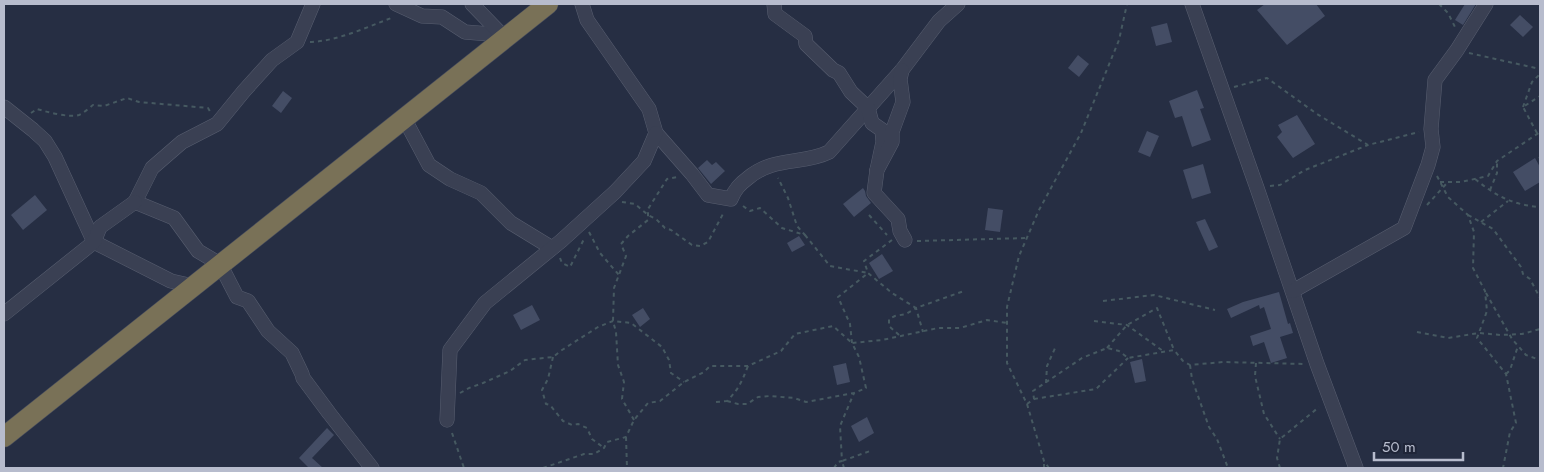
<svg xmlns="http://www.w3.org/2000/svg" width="1544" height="472" viewBox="0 0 1544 472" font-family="Jost,sans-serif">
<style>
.building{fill:#444d65}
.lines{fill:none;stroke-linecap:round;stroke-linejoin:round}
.minor-casing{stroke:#585e70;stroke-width:15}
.highway-casing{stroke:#454b5d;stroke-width:21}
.path{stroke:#465961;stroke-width:2;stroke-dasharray:4 4;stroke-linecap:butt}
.minor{stroke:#3a4053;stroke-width:14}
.highway{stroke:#797157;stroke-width:20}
</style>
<rect width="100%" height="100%" fill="#262e43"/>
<g class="building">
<path d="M1265 4H1316L1325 16 1287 45 1257 10Z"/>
<path d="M1465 4H1476L1463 25 1455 20Z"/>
<path d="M1520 15 1533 27 1523 37 1510 25Z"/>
<path d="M1167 23 1172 42 1156 46 1151 27Z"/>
<path d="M1078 55 1089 64 1079 77 1068 68Z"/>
<path d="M1197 90 1204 108 1200 109 1211 140 1192 147 1182 116 1175 118 1169 101Z"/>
<path d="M283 91 292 98 281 113 272 106Z"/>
<path d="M1297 115 1315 144 1293 158 1277 137 1282 132 1278 125Z"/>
<path d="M1147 131 1159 136 1150 157 1138 152Z"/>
<path d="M1535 158 1540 167V182L1525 191 1513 172Z"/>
<path d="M707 160 712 165 716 162 725 171 711 184 698 168Z"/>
<path d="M1203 164 1211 193 1192 199 1183 170Z"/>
<path d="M863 188 865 191 866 196 871 203 854 217 843 204Z"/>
<path d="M35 195 47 210 23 230 11 215Z"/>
<path d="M988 208 1003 210 1000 232 985 230Z"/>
<path d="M1205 219 1218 247 1209 251 1196 222Z"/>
<path d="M799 236 805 245 792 252 787 243Z"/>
<path d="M882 254 893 271 879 279 869 263Z"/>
<path d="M1279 292 1288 324 1290 323 1293 333 1280 337 1287 358 1271 363 1264 342 1253 346 1250 336 1271 329 1264 307 1260 309 1259 305 1231 318 1227 309 1243 302Z"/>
<path d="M532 305 540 320 521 330 513 315Z"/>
<path d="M643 308 650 319 640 327 632 315Z"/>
<path d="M1142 359 1146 381 1135 383 1130 362Z"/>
<path d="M846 363 850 382 837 385 833 366Z"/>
<path d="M867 417 874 433 859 442 851 426Z"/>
<path d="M327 428 334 435 312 458 323 468H309L299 458Z"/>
</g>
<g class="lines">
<defs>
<g id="minor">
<path d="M313 4 297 42 272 60 244 91 217 124 182 142 152 168 135 202 174 218 198 251 220 264 237 297 248 301 268 331 292 353 302 374 303 378 329 413 372 468"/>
<path d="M396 4 422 16 442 17 465 32 502 35 511 31"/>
<path d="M472 4 502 35"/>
<path d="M582 4 587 20 649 109 656 133 692 174 708 195 731 199C735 189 740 184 748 178 774 156 803 165 829 152L902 70 939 21 958 4"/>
<path d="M774 4 775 14 805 36 806 44 833 70 839 73 851 92 868 108 872 123 882 130 883 142 877 170"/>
<path d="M1192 4 1257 188 1317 364 1356 468"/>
<path d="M902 70 900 79 903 102 892 132V142L877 170 874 193 898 219 900 231 905 240"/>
<path d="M4 107 33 130 45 141 55 157 94 242 171 281 193 286"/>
<path d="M404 118 429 165 450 179 481 193 511 223 552 248"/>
<path d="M1293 291 1404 228 1428 165 1433 147 1431 129 1435 80 1457 50 1486 4"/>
<path d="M4 314 94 242 100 227 135 202"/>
<path d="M447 420 450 350 485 303 561 241 615 192 644 161 656 133"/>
</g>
<path id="highway" d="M4 437 548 4"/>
</defs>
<use href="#minor" class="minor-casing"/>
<use href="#highway" class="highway-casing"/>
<g class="path">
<path d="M1439 4 1448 13 1456 29"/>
<path d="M310 42C338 41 367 27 394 17"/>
<path d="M1469 53 1540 69"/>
<path d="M1234 87 1267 78 1317 114 1368 145 1419 132"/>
<path d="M1523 107 1532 82 1540 74"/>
<path d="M31 113 37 109C47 112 69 118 79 115 84 113 89 108 93 105L104 106 127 98 139 102 208 108 211 113"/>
<path d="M1537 133 1523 107 1540 96"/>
<path d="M1539 157 1540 158"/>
<path d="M1437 176 1448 197 1468 215 1474 232 1473 268 1485 291 1487 311 1477 338 1506 374 1516 423 1510 432 1503 468"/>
<path d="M1475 179C1496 196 1513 205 1540 207"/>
<path d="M1440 182H1461L1488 176 1497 161 1540 132"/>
<path d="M1270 186 1280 185 1305 170 1368 145"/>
<path d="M1490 190 1497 173V162"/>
<path d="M622 202 635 204 648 215 656 219 665 228 671 230 692 245 700 246 708 242 724 212"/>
<path d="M1427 205 1447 183"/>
<path d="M743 206 750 211 760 208 782 228 805 235 797 226 788 198 778 178"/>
<path d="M869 215 887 235"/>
<path d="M1468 215 1493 229 1521 267 1523 274 1530 279 1540 298"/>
<path d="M1481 222 1508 201"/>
<path d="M589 232 600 253 619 275"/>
<path d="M805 235 830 266 868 273"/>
<path d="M892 240 864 261 868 273 892 293 916 308 964 291"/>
<path d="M917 241 1027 238"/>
<path d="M560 258 562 263 570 267 585 237"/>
<path d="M1486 293 1512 339 1526 355 1540 360"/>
<path d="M1103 301 1154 295 1215 310"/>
<path d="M1094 321 1127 325 1163 351"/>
<path d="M1417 332 1448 338 1479 333 1500 335 1522 334 1540 329"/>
<path d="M899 335 889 326V319L895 316 906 314 916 308 923 332"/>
<path d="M852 343 850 324 838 297 868 273"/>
<path d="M1107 348 1127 325 1157 308 1174 350"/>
<path d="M553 357 548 379 542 390 546 404 550 405 563 421 572 425 578 424 587 428 592 439 604 448"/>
<path d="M1256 363 1255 376 1264 414 1280 439"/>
<path d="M1190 365 1192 379 1209 427 1217 439 1228 468"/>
<path d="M1506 374 1510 370 1518 346"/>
<path d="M1046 383 1047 366 1056 346"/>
<path d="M460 393 469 388 483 383 510 371 525 360 553 357 562 350 598 327 613 321 631 323 662 347 669 360 671 373 684 382"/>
<path d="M1034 399 1096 389 1128 358"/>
<path d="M727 401 738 404H747L758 397 770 396 794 398 806 402 854 393 866 388 859 357 852 343 882 340 938 328H960L987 320 1007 323"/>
<path d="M716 402 727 401C739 389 742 381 748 366"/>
<path d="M1027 404 1034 399 1033 391 1082 358 1107 348 1119 351 1128 358 1174 350 1183 361 1190 365 1223 362 1305 364"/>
<path d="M634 420 622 399 624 382 618 365 616 332 613 321 614 288 626 256 621 244 628 236 648 220V209L667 179 677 177"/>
<path d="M452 433 464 468"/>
<path d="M626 437 627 468"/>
<path d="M543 468 584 454H594L604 448 607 442 626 437 634 420 648 403 660 401 684 382 704 372 710 366H748L781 351 795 334 833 326 852 343"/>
<path d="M834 468 838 462 842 461 840 426 854 393"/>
<path d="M844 468 842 461 870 451"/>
<path d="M1044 468V461"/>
<path d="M1049 468 1044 461 1027 404 1007 363V307L1019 256 1039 210 1081 133 1119 40 1127 4"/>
<path d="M1280 468 1277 458 1280 439 1319 407"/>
</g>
<use href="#minor" class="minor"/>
<use href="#highway" class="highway"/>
</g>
<rect width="1544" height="472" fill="none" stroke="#b7bccd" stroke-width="10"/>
<path d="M1374 452v8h89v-8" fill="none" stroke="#b7bccd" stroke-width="2.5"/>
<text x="1382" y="452" font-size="15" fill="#b7bccd" stroke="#1f2538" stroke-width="4" paint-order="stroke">50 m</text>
</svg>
